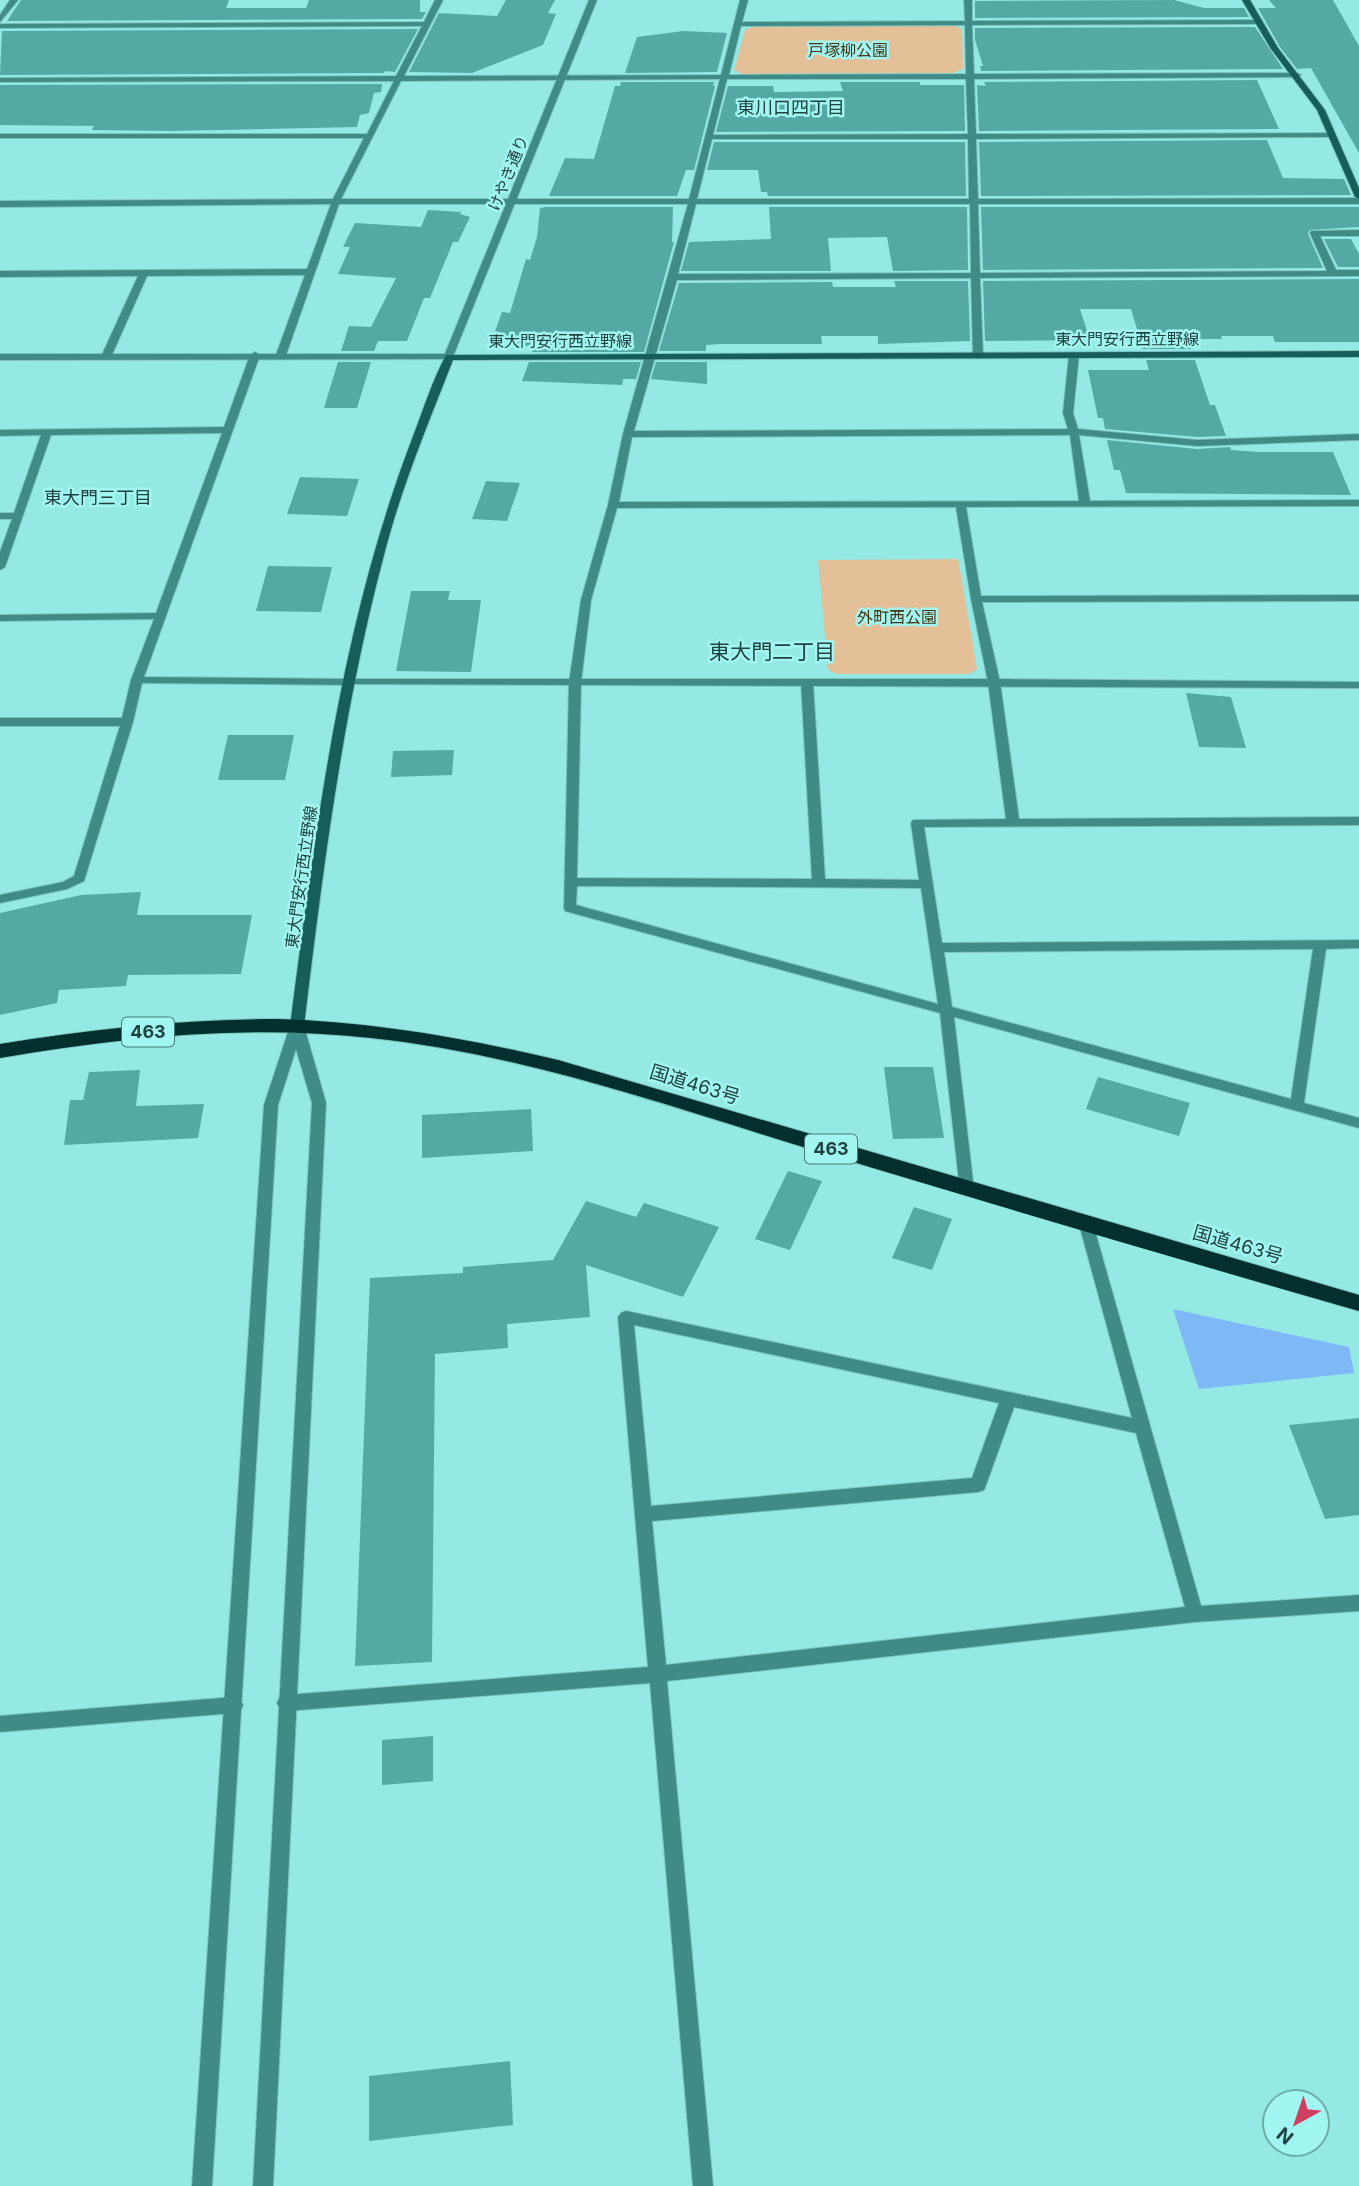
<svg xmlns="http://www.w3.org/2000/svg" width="1359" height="2186" viewBox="0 0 1359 2186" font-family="Inter,'Noto Sans JP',sans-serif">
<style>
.green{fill:#e3c097}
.water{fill:#7fb8f6}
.building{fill:#55a9a5}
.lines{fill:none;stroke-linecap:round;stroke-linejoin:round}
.minor-casing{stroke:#7ac4c0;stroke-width:2}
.tertiary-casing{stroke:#7ac4c0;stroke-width:2}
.secondary-casing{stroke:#7ac4c0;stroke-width:2}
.trunk-casing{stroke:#7ac4c0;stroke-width:2}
.minor{fill:#3f8b87;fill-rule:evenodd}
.tertiary{fill:#3f8b87;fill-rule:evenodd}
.secondary{fill:#155e5b;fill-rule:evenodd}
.trunk{fill:#03302e;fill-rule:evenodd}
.labels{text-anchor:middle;stroke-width:5;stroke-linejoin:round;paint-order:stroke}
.far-park-label{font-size:16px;fill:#4a3416;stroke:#a1f6f1}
.far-street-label{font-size:16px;fill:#204342;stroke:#a1f6f1}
.far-neighbourhood-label{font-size:18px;fill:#204342;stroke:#a1f6f1}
.shield{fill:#a1f6f1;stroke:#477976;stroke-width:2}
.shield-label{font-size:18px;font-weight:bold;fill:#204342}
.street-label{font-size:19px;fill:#204342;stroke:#a1f6f1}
.neighbourhood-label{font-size:21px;fill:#204342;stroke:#a1f6f1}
</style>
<rect width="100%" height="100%" fill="#94e9e4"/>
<g class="green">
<path d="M952 25 962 29 963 69 953 73 742 74 734 70 745 30 755 26Z"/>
<path d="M958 559 977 669 969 674H836L828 669 818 560Z"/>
</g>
<path class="water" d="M1173 1309 1349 1347 1354 1373 1199 1389Z"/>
<g class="building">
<path d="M21 0H229L226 8H306L309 0H420V12H426L422 19 7 21Z"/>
<path d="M506 0H555L548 13 556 14 543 45 472 73 409 72 439 13 497 16Z"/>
<path d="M1174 0 1204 8H1244L1249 17 975 18V1Z"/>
<path d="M1269 0H1333L1359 46V153L1311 68 1297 69 1280 47 1258 8H1276Z"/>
<path d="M1255 27 1283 69 981 71 980 66H983L975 40V28Z"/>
<path d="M418 29 395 72 385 71 384 73 0 75 2 31Z"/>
<path d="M684 31 727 33 717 72 625 73 637 37Z"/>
<path d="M1257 80 1279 129 979 131 977 85 986 86 984 82Z"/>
<path d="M621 82H714L713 86H715L694 170H686L677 196H549L565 158 594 159 615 86H620Z"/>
<path d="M840 82H920V85H964L965 131 716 132 728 86H773L774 92 843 91Z"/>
<path d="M382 84 381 92 374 93 369 113 360 115 357 127 171 131 92 130 94 126 0 125V85Z"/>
<path d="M1267 140 1283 178 1344 179 1351 195 981 196 979 142Z"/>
<path d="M714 142H965L966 196H768L767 192H761L758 170H707Z"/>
<path d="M545 207H673L672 242H674L644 352H532L534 346 509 345 512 338 493 337 502 312 510 313 526 259 530 260 537 237 540 208Z"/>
<path d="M769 207H967L968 270 893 271 887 237 828 238 831 271H681L689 242 771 239Z"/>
<path d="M981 207H1359V227L1309 230 1308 234 1323 268 983 270Z"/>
<path d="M428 210 461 212 460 214 470 217 458 242H453L430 298H424L407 341H378L374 351H341L349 326 371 327 396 278 338 274 350 247H343L355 223 421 227Z"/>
<path d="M1324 239H1351L1359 254V267H1338Z"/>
<path d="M1359 279V342H1275L1273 336H1221L1222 339H1187L1191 349H1143L1131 309H1080L1090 340 985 341 983 281Z"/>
<path d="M894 281H968L970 341 878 344V336H821L822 344H720L706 345V351H659L679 283 832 282 833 287H896Z"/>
<path d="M1146 360H1195L1210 405H1215L1226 436 1197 437 1105 429 1103 418H1098L1088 370H1149Z"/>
<path d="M338 362H371L357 408H324Z"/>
<path d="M529 362H641L636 379H623L622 385 522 381Z"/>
<path d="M656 362H707V384L651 379Z"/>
<path d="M1107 440 1197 449 1230 447 1231 450 1259 452H1333L1351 495 1126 493 1120 470H1114Z"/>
<path d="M300 477 359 479 347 516 287 514Z"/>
<path d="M486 481 520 483 507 521 472 519Z"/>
<path d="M268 566 332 567 321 612 256 611Z"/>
<path d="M411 591H450L448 600H481L471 672 396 671Z"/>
<path d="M1186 693 1231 697 1246 748 1199 747Z"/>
<path d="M228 735H294L285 780H218Z"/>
<path d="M454 750 452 775 391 777 393 751Z"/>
<path d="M141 892 137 915H252L241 974 128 975 126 986 59 990 57 1003 0 1015V913L81 895Z"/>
<path d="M884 1067H933L944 1138 893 1139Z"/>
<path d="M140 1070 136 1106 204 1104 198 1138 64 1145 70 1100H83L89 1072Z"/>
<path d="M1098 1077 1190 1103 1179 1136 1086 1109Z"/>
<path d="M531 1109 533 1151 422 1158V1115Z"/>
<path d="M788 1171 822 1181 790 1250 755 1239Z"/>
<path d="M586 1201 636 1217 644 1203 719 1227 683 1297 586 1265 590 1317 507 1324 508 1348 435 1354 432 1662 355 1666 370 1278 463 1273V1267L553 1260Z"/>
<path d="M914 1207 952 1219 932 1270 892 1258Z"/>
<path d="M1359 1418V1515L1325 1519 1289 1425Z"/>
<path d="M433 1736V1781L382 1785V1740Z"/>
<path d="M510 2061 513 2125 369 2141V2076Z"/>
</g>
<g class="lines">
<defs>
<g id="minor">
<path d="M10 0H18L0 22V15Z"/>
<path d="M435 0H443L404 76 721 75 740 0H748L742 22 965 21 964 0H972V21L1262 20 1259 24 972 25 974 74 1297 73 1301 75 1297 77 974 79 976 134 1332 133 1336 135 1332 137 976 139 978 199 1359 198V204H978L980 273 1327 271 1310 233 1311 231 1359 230V236H1320L1336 270H1359V276L980 278 983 355 978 358 973 355 971 278 677 280 634 431 1068 429 1063 413 1069 355 1074 352 1079 355 1073 413 1078 429 1197 440 1359 434V440L1197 446 1079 435 1090 501 1359 500V506L966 507 981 596 1359 595V601L982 602 1000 682 1019 819 1359 817V825L924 827 942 943 1359 940V948L1326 949 1304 1103 1359 1118V1128L954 1017 974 1190 972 1194H962L960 1190 940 1013 565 911 564 908 569 683 581 600 608 505 623 434 688 204H339L286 355 281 358 276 355 305 275 147 276 111 357 106 360 101 357 138 276 0 277V271L307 269 331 204 0 207V201L333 199 364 138H0V134H367L394 81 0 82V78L396 76 422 26 0 28V24L424 22ZM965 25 966 74 729 75 741 26ZM720 79 689 199H341L401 81ZM727 79H966L968 134 713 135ZM712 139H968L969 199H697ZM696 204H970L971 273 678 274ZM1070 435 1079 501 619 502 632 437ZM956 507 971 599 988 682 1006 819 913 820 911 823 919 880 825 879 813 682 807 679 801 682 812 879 577 878 581 683 591 600 617 508ZM577 886 921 888 938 1004 576 905ZM1313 949 1291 1099 952 1007 944 952Z"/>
<path d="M255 352 260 355 144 677 348 679 354 682 348 685 142 683 133 722 84 881 67 889 0 903V895L63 882 74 876 120 726H0V718H122L131 680 154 619 0 621V615L156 613 222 433 51 435 5 567 0 570V552L12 519H0V513H14L41 435 0 436V430L224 427 250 355Z"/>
<path d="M1086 1218 1091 1220 1093 1224 1201 1606 1359 1595V1611L1195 1622 667 1681 713 2186H693L650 1683 286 1711 280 1709 277 1703 280 1697 286 1695 648 1667 618 1317 621 1313 626 1311 1132 1418 1079 1224 1081 1220ZM634 1325 999 1403 972 1478 651 1506ZM1014 1407 1136 1433 1185 1607 666 1665 652 1521 978 1492 984 1490 986 1485Z"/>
<path d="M234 1697 240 1699 243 1705 240 1711 234 1713 0 1732V1716Z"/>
</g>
<g id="tertiary">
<path d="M589 0H597L452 359 0 360V354H445Z"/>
<path d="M348 679H994L1359 682V688L344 684 342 682Z"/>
<path d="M297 1021 304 1026 326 1103 273 2186H253L312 1103 296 1049 278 1105 212 2186H192L264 1105 290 1026Z"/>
</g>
<g id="secondary">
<path d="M1242 0H1250L1278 48 1325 110 1359 188V199L1355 197 1317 110 1271 49Z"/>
<path d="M1359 351V357L453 360C428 424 401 488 384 555 343 709 323 868 304 1026L297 1031 292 1029 290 1026C316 828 340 627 412 439 423 411 432 381 446 355Z"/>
</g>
<path id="trunk" d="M278 1019C374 1022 465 1038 558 1060L1359 1295V1311C1177 1259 995 1205 813 1150 668 1106 523 1054 371 1038 247 1024 122 1037 0 1058V1044C93 1029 184 1019 278 1019Z"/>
</defs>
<use href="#minor" class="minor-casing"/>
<use href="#tertiary" class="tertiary-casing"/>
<use href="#secondary" class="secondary-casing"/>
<use href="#trunk" class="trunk-casing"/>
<use href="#minor" class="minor"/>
<use href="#tertiary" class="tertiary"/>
<use href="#secondary" class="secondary"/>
<use href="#trunk" class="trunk"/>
</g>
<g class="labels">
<g class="far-park-label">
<text x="848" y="56">戸塚柳公園</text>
<text x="897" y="623">外町西公園</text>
</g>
<g class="far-street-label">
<text transform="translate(508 173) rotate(-68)" y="6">けやき通り</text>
<text x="1127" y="345">東大門安行西立野線</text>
<text x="560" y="347">東大門安行西立野線</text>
<text transform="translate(301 877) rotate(-82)" y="6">東大門安行西立野線</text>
</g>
<g class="far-neighbourhood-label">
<text x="791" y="114">東川口四丁目</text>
<text x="98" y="504">東大門三丁目</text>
</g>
<g class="shield">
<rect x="122" y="1017.5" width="52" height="29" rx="5"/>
<rect x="805" y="1134.5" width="52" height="29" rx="5"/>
</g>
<g class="shield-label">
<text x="148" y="1038">463</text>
<text x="831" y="1155">463</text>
</g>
<g class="street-label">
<text transform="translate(695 1084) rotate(17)" y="7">国道463号</text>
<text transform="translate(1238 1244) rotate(16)" y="7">国道463号</text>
</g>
<g class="neighbourhood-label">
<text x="772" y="659">東大門二丁目</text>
</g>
</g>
<g transform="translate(1296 2123) rotate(220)"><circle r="33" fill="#a1f6f1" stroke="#6daeab" stroke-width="2"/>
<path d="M0-5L12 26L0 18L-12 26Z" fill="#cf3f5f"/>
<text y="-10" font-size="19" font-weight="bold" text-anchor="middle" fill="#204342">N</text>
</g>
</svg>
